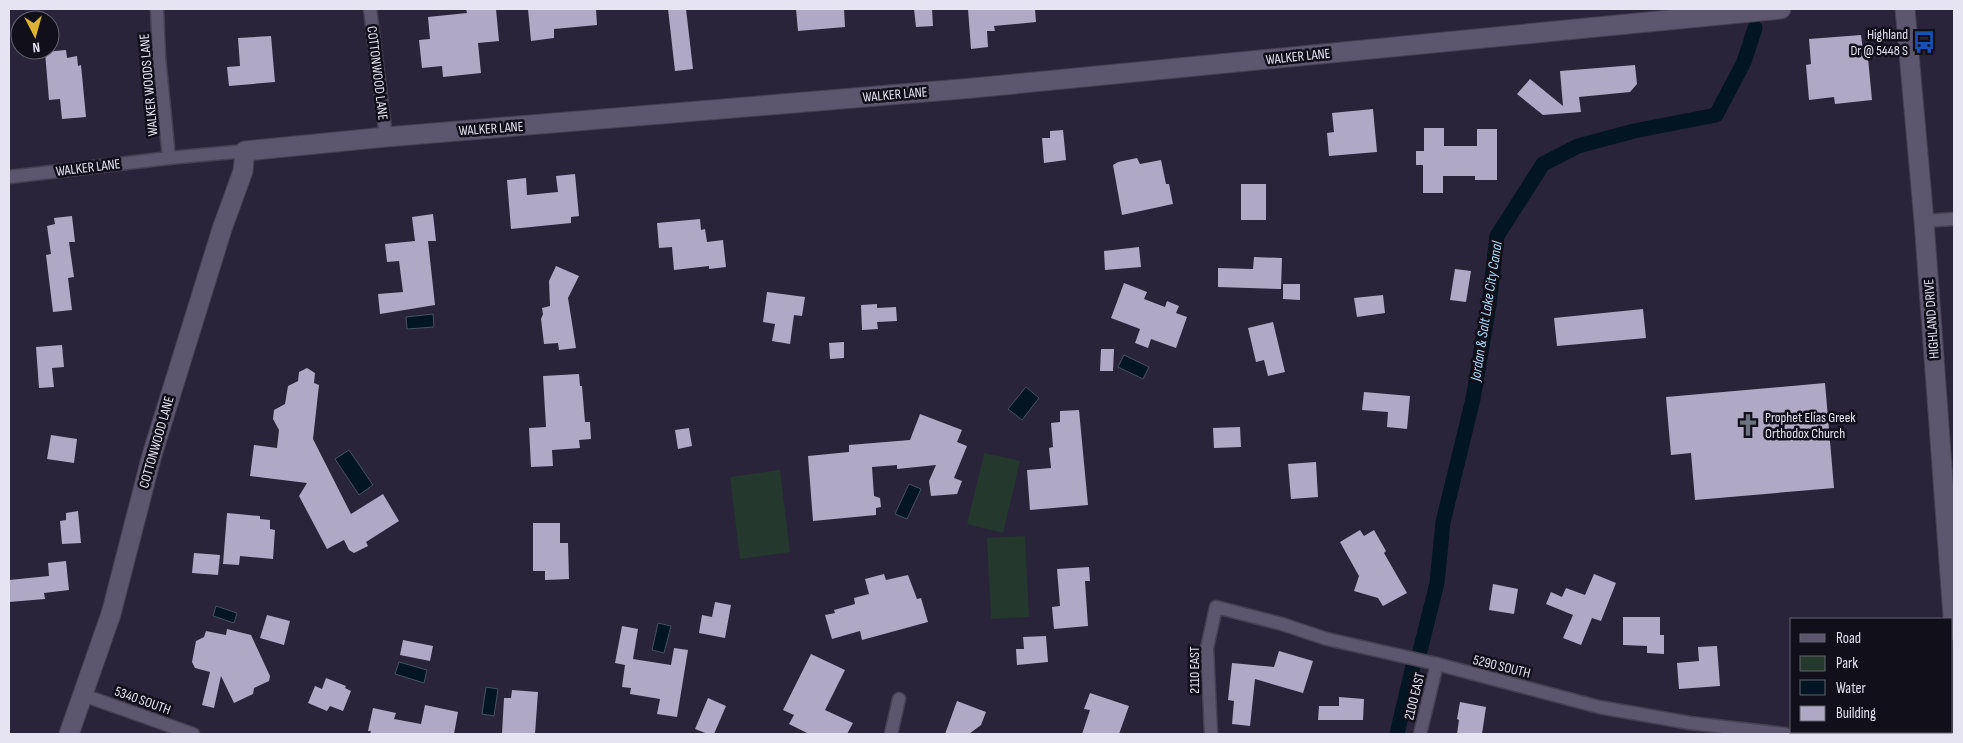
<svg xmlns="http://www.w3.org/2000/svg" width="1963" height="743" viewBox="0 0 1963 743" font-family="'Sofia Sans Condensed',sans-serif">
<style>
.green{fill:#24382d}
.water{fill:#011522;stroke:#465360}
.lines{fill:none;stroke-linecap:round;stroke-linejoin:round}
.canal{stroke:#011522;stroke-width:15}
.building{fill:#b0a9c6}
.street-casing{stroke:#454052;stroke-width:15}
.secondary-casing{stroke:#454052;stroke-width:21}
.street{stroke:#5c566f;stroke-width:12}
.secondary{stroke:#5c566f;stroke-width:19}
.labels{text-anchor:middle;stroke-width:5;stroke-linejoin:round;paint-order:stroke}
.poi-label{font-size:14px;fill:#e6e3f2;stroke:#110f19;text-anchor:end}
.street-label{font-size:14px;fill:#e6e3f2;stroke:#110f19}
.water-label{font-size:15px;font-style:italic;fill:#aedbfb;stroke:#110f19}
</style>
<rect width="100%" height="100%" fill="#29243a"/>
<g class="green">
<path d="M984 453 1020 461 1003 533 967 524Z"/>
<path d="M780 470 790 552 740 559 730 477Z"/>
<path d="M1025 536 1029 617 991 619 987 538Z"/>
</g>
<g class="water">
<path d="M433 314 434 327 407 329 406 317Z"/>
<path d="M1124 355 1149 367 1143 379 1118 367Z"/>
<path d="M1026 387 1039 398 1022 420 1008 409Z"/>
<path d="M349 450 373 485 359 495 335 459Z"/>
<path d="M909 484 921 489 907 519 895 514Z"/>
<path d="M216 606 237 613 234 623 213 616Z"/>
<path d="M658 623 671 626 664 653 652 650Z"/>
<path d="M399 662 427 670 424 683 395 674Z"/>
<path d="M486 687 498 689 494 716 482 714Z"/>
</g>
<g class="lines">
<g class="canal">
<path d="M1420 651 1437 583 1443 522 1473 399 1489 305 1497 236 1543 164 1578 146 1634 131 1716 115 1744 62 1755 28"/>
<path d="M1397 734 1413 666"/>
</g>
</g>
<g class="building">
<path d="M466 9H496L499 41 478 43 481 73 443 77 442 66 422 68 419 40 430 39 428 17 467 13Z"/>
<path d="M528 9H596L597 25 554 29V38L531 41Z"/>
<path d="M668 9H686L693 69 675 71Z"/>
<path d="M796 9H844L845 27 798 31Z"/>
<path d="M914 9H932L933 26 916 27Z"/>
<path d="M968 9H1035L1036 22 994 26 995 31H987L988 47 971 49Z"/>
<path d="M1861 35 1864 59 1868 58 1872 100 1835 104 1834 97 1809 100 1806 65 1811 64 1809 39Z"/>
<path d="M271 36 275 82 229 86 227 67 240 66 238 38Z"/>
<path d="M66 50 67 58 77 56 78 66 81 65 86 117 62 119 60 99 49 100 45 52Z"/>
<path d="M1635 65 1637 84 1630 92 1579 97 1581 112 1543 115 1517 94 1530 79 1563 106 1560 71Z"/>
<path d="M1373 109 1377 152 1329 156 1327 133 1334 132 1332 113Z"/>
<path d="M1424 128H1444V146H1477V129H1497V180H1475V176H1443V193H1423V165H1416V151H1424Z"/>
<path d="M1063 130 1066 160 1044 163 1042 138H1050V131Z"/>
<path d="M1137 158 1140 164 1161 160 1166 184H1169L1173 204 1122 215 1113 165 1118 162Z"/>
<path d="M575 174 579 216 571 217V223L511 229 507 180 526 178 527 195 558 192 556 176Z"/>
<rect x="1241" y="184" width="25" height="36"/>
<path d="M433 214 436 241H428L435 305 380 314 378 294 403 292 399 261 387 262 385 244 415 241 412 217Z"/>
<path d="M72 216 75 242H69L74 277 68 278 72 310 53 312 46 255 51 254 47 226 55 224 54 218Z"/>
<path d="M700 219 701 230 705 229 707 242 723 240 726 267 709 269V266L674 270 672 247 659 248 657 223Z"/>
<path d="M1139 247 1141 267 1105 270 1104 251Z"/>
<path d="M1254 257 1282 258 1281 289 1218 287V268L1253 269Z"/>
<path d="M556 266 579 276 568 298 576 348 559 350 558 343 544 344 541 319 543 314 542 308 550 306 549 281Z"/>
<path d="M1455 269 1471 271 1466 302 1450 300Z"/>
<path d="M1124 283 1147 292 1144 299 1165 307 1167 301 1179 306 1176 313 1187 317 1176 348 1151 339 1148 348 1135 343 1140 329 1111 318Z"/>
<path d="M1283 284H1300V300L1283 299Z"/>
<path d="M767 292 805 297 802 316 794 315 790 344 772 341 775 324 763 322Z"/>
<path d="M1383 295 1385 313 1357 317 1354 298Z"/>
<path d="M877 304V308L896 307 897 321 877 322 878 329 862 330 861 305Z"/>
<path d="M1643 309 1646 338 1557 346 1554 318Z"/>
<path d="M1273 322 1285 372 1268 376 1264 360 1256 362 1248 328Z"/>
<path d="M844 342V358L830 359 829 343Z"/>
<path d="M62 345 64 367 52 368 54 387 39 388 36 347Z"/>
<path d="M1101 349H1114L1113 371H1100Z"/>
<path d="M307 368 315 373 314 383 319 385 313 439 351 514 383 494 399 521 366 542 368 546 354 553 349 550 344 540 327 549 299 496 307 483 250 476 254 445 277 448 279 430 273 419 274 410 285 404 288 386 298 381 299 372Z"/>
<path d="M579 374 580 386H582L585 422H590L591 439 579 440 580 448 552 450 553 466 531 467 529 428 546 427 543 376Z"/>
<path d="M1825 383 1834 488 1695 500 1691 453 1671 455 1666 397Z"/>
<path d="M1364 392 1410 396 1407 429 1387 427 1388 412 1362 410Z"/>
<path d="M1079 410 1088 505 1030 510 1027 470 1051 468 1049 448 1053 447 1051 423 1060 422V411Z"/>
<path d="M920 414 962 430 957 442 967 446 954 478 962 481 957 494 931 496 929 481 936 465 897 469V465L872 467 874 496 880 498 881 507 876 508V515L813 521 808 456 849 452V445L910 440Z"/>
<path d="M1240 427 1241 447 1214 448 1213 428Z"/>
<path d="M689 428 692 446 678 449 675 430Z"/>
<path d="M51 435 77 439 74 463 47 459Z"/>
<path d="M1316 462 1318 497 1291 499 1288 464Z"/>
<path d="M78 511 81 543 62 544 60 521 66 520V513Z"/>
<path d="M227 513 260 516V519L270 520V529L275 530 273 559 240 556 239 565 223 564Z"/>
<path d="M533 523H560V543H568L569 579 545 580V571H533Z"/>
<path d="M1360 530 1364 536 1374 530 1386 551 1384 553 1407 593 1383 606 1378 598 1354 591 1359 576 1340 542Z"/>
<path d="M194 553 220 555 218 575 192 573Z"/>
<path d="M66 561 69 590 44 593 45 599 9 602V580L49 576 48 563Z"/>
<path d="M1089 567 1090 581H1085L1088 626 1054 629 1052 607 1060 606 1057 569Z"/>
<path d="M884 574 886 580 908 575 917 599 921 598 928 622 862 640 860 631 832 639 825 615 835 613 834 610 855 604 854 598 869 594 865 579Z"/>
<path d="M1594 574 1616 583 1601 621 1592 618 1581 645 1563 638 1573 615 1546 604 1551 592 1562 597 1566 588 1585 595Z"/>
<path d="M1493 584 1518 589 1514 614 1489 610Z"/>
<path d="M715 602 731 605 725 638 699 633 702 615 712 617Z"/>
<path d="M267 615 290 621 284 645 260 638Z"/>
<path d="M1623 617H1660V635H1664V654L1647 653V646L1623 645Z"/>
<path d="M622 626 638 629 633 659 671 665 674 648 688 650 677 717 657 714 660 699 630 694 631 688 622 687 625 665 615 663Z"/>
<path d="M227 629 251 635 270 676 269 681 254 688 253 694 234 703 221 676 214 708 202 705 210 672 195 668 192 662 196 641 204 637 206 631 226 635Z"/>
<path d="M1046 636 1048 662 1017 665 1016 649H1024L1023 637Z"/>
<path d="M403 640 433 646 430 661 400 655Z"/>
<path d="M1717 646 1720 686 1679 689 1677 663 1699 661 1698 647Z"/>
<path d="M1279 651 1313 661 1303 693 1255 679 1250 726 1232 724 1234 701 1228 700 1232 663 1274 667Z"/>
<path d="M811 654 845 670 825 710 853 723 847 734H809L789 724 794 715 783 710Z"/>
<path d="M326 678 346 686 345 688 351 691 343 711 330 706 327 711 308 703 315 686 322 689Z"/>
<path d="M512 690 538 692 535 734 502 733 504 698H511Z"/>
<path d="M1090 693 1129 706 1119 734H1082L1090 710 1084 709Z"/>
<path d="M1339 697 1364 699 1363 720H1318L1319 706H1339Z"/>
<path d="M708 698 726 706 714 734H708L695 729Z"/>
<path d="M957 701 986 712 981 725 969 734H945Z"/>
<path d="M1460 702 1486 707 1482 734H1457L1459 720 1457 719Z"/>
<path d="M425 705 458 712 454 734H370L371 731H368L373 708 396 713 394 719 421 724Z"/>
</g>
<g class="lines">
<defs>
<g id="street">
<path d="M157 9 159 57 169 158"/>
<path d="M370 9 386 137"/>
<path d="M9 177 169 158 245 151"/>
<path d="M1924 221 1954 219"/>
<path d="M83 695 193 734"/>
<path d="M891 734 899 699"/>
<path d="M1211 734 1207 648 1216 607 1282 624 1327 639 1437 664 1599 707 1690 723 1785 734"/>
<path d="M1420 734 1437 664"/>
</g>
<g id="secondary">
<path d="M1905 9 1924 221 1954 630"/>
<path d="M69 734 111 614 152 455 222 229 243 171 245 151 386 137 973 88 1781 9"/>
</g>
</defs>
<use href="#street" class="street-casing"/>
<use href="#secondary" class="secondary-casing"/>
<use href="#street" class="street"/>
<use href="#secondary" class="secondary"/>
</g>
<defs>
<symbol id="bus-bare" viewBox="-9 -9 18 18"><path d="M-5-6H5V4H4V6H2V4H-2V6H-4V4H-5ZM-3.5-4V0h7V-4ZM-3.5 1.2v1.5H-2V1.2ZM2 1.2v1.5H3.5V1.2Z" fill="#1a4fb4" stroke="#110f19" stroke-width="2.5" paint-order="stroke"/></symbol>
<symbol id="church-bare" viewBox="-9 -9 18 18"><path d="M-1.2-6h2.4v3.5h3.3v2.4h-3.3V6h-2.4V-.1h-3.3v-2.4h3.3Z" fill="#6b7280" stroke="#110f19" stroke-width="2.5" paint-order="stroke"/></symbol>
</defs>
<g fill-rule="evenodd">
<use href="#bus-bare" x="1908" y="26" width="32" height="32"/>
<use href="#church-bare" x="1732" y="409" width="32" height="32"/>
</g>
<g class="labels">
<g class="poi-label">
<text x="1908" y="39">Highland<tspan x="1908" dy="16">Dr @ 5448 S</tspan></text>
<text x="1765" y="422" text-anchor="start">Prophet Elias Greek<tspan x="1765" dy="16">Orthodox Church</tspan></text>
</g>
<g class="street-label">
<text transform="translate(1298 56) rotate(-6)" y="5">WALKER LANE</text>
<text transform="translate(378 73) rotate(83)" y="5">COTTONWOOD LANE</text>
<text transform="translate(148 85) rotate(-95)" y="5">WALKER WOODS LANE</text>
<text transform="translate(895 94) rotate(-5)" y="5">WALKER LANE</text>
<text transform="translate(491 128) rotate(-4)" y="5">WALKER LANE</text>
<text transform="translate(88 167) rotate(-7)" y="5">WALKER LANE</text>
<text transform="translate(1931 319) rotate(-94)" y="5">HIGHLAND DRIVE</text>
<text transform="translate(156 442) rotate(-74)" y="5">COTTONWOOD LANE</text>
<text transform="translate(1502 666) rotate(14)" y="5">5290 SOUTH</text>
<text transform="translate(1194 670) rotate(-90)" y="5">2110 EAST</text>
<text transform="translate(1414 696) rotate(-76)" y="5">2100 EAST</text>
<text transform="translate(143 700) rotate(20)" y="5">5340 SOUTH</text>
</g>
<g class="water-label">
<text transform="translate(1486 311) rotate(-81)" y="5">Jordan &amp; Salt Lake City Canal</text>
</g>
</g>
<rect width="1963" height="743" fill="none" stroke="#e6e3f2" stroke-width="20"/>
<rect x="1790" y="618" width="162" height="115" fill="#110f19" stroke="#666470"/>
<rect x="1800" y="634" width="25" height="8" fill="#5c566f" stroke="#666470"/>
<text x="1836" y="643" font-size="15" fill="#e6e3f2">Road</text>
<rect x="1800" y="656" width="25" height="15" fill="#24382d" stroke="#666470"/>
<text x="1836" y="668" font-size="15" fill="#e6e3f2">Park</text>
<rect x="1800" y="680" width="25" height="15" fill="#011522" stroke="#666470"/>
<text x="1836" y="693" font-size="15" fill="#e6e3f2">Water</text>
<rect x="1800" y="706" width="25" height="15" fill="#b0a9c6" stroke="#666470"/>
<text x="1836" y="718" font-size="15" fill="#e6e3f2">Building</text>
<g transform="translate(35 35) rotate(174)"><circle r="24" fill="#110f19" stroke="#666470"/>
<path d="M0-4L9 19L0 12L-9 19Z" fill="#ddb133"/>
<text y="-8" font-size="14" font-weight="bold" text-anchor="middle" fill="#e6e3f2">N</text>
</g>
</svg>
